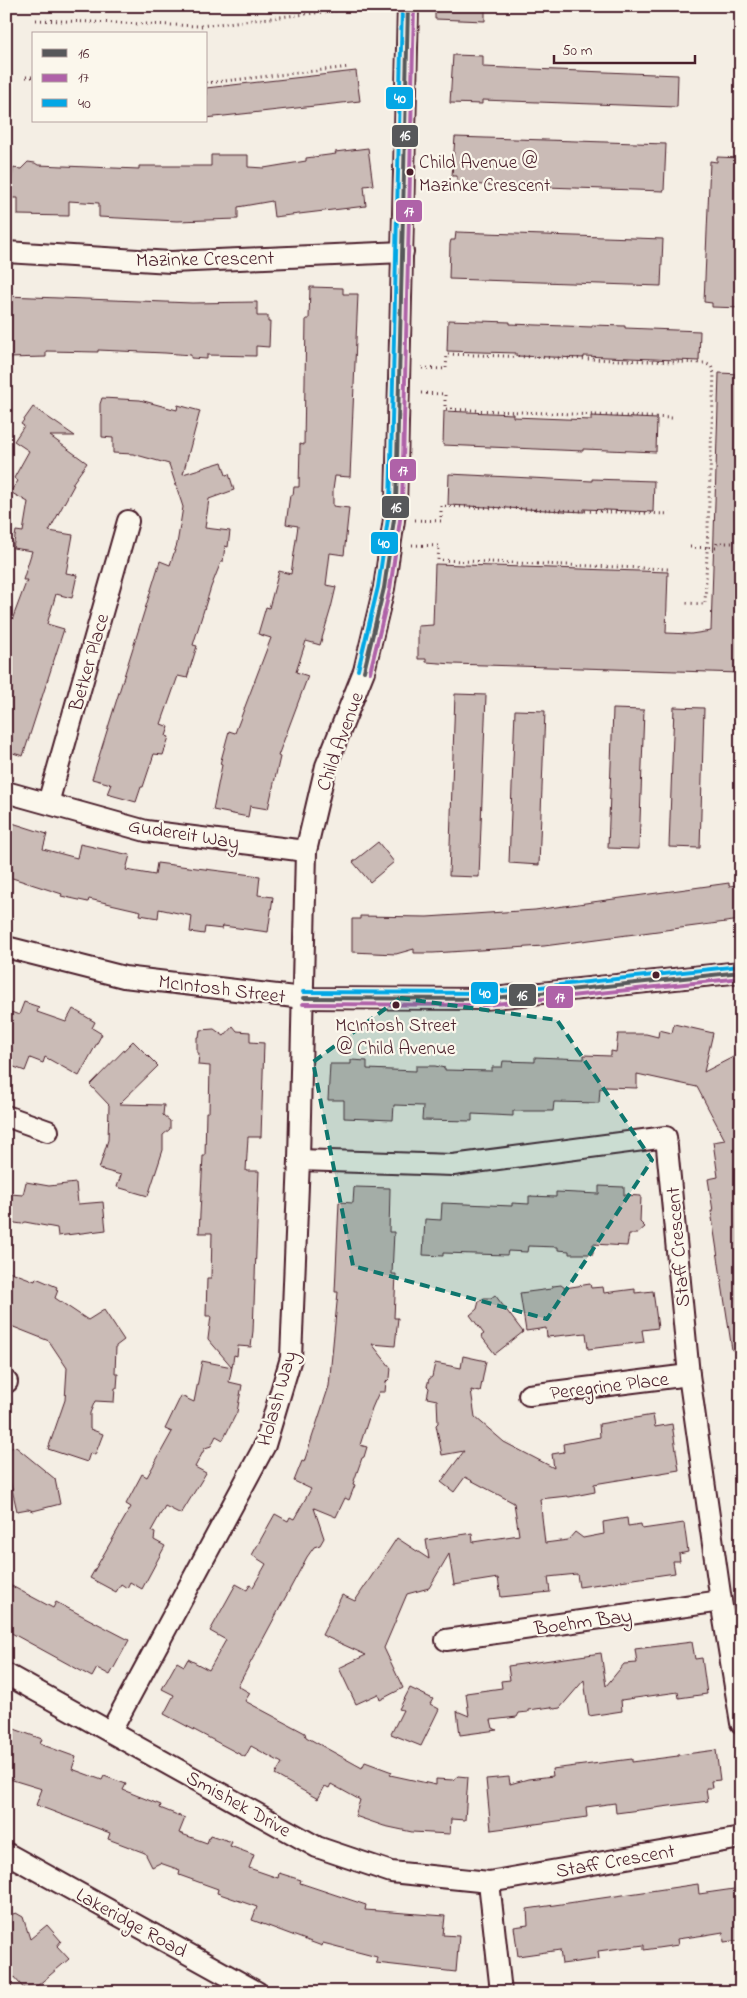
<svg xmlns="http://www.w3.org/2000/svg" width="747" height="1998" viewBox="0 0 747 1998" font-family="'Indie Flower',sans-serif">
<style>
.building{fill:#cabbb6;stroke:#4a1f2b}
.lines{fill:none;stroke-linecap:round;stroke-linejoin:round}
.minor-casing{stroke:#4a1f2b;stroke-width:24}
.path{stroke:#4a1f2b;stroke-width:3;stroke-dasharray:1 4;stroke-linecap:butt}
.minor{stroke:#fbf7ec;stroke-width:20}
.bus-1-casing{stroke:#fbf7ec;stroke-width:8}
.bus-2-casing{stroke:#fbf7ec;stroke-width:8}
.bus-3-casing{stroke:#fbf7ec;stroke-width:8}
.bus-1{stroke:#57585a;stroke-width:4}
.bus-2{stroke:#af62a8;stroke-width:4}
.bus-3{stroke:#04a7e5;stroke-width:4}
.marked{fill:#0f766e;fill-opacity:0.2;stroke:#0f766e;stroke-width:4;stroke-dasharray:10 6;stroke-linejoin:round}
.bus-dot{fill:#4a1f2b;stroke:#fbf7ec;stroke-width:2}
.labels{text-anchor:middle;stroke-width:4.5;stroke-linejoin:round;paint-order:stroke}
.bus-label{font-size:19px;fill:#4a1f2b;stroke:#fbf7ec;text-anchor:start}
.street-label{font-size:20px;fill:#4a1f2b;stroke:#fbf7ec}
.line-badge{stroke:#fbf7ec;stroke-width:2}
.badge-label{font-size:14px;text-anchor:middle;font-weight:bold;fill:#fff}
</style>
<rect width="100%" height="100%" fill="#f4eee4"/>
<filter id="ink" filterUnits="userSpaceOnUse"><feTurbulence type="fractalNoise" baseFrequency=".02" numOctaves="2"/><feDisplacementMap in="SourceGraphic" scale="10" xChannelSelector="R" yChannelSelector="G"/><feConvolveMatrix kernelMatrix="1 2 1 2 8 2 1 2 1" color-interpolation-filters="sRGB"/></filter>
<g filter="url(#ink)">
<g class="building">
<path d="M435 6H485V21L435 19Z"/>
<path d="M453 55 483 56V67L678 75 677 107 482 100V104L450 103Z"/>
<path d="M356 71 360 101 206 118V88Z"/>
<path d="M455 137 666 144 664 191 457 184V176H452Z"/>
<path d="M368 148 373 185 364 186 366 206 274 217 272 201 238 207V219L177 221 99 217V203L69 201V216L18 215V198H11L13 168 21 169 28 162 35 163 38 165 139 169V166H211V155H248V167L264 168 306 161V158L336 154 335 152Z"/>
<path d="M717 157 741 158V308L712 307V303L704 302 710 161 717 162Z"/>
<path d="M456 232 663 239 661 286 449 279 450 244 451 240H455Z"/>
<path d="M310 287 343 288V294H358L350 477 335 476 333 490V506L349 508 344 555 330 553 326 585 336 587 331 608 320 645 306 641 296 672 308 676 278 756 280 757 268 809 250 806 248 817 213 810 222 765 220 764 229 731 235 733 271 638 258 634 266 607 269 608 279 571 291 574 298 526 286 524 290 495H293L294 487H299L300 444 304 445 306 319H309Z"/>
<path d="M6 296 192 303 257 302V316H268V322H270L269 347 256 346V356L207 355V359L191 358V355L165 353 98 350V352L46 351V357L7 358Z"/>
<path d="M448 320 510 322V324L592 327V325L625 326V328L700 331 699 361 584 356V358L516 356V353L447 351Z"/>
<path d="M719 373 741 374V673L453 664 426 662V659H418V626L433 625 435 564 668 572 666 633 691 634 711 631Z"/>
<path d="M102 398 140 400 177 410 178 405 200 411 183 474 222 462 226 475 229 474 234 490 209 499 205 528 230 531 228 547 225 546 223 562H221L211 587 193 645 197 646 187 678 178 676 161 724 169 727 166 736 169 737 163 755 154 754 143 787H141L136 802 107 794 111 784 92 779 160 561 170 565 177 544 183 507 169 464 133 454 113 453V438L102 437V415L100 413V404Z"/>
<path d="M33 407 75 436H50L87 463 72 484 74 485 49 531 73 535 66 573 77 575 72 598 56 594 47 624 64 629 23 756 6 751V653L11 638 6 636 27 580H23L32 551 13 548 16 531 23 532 28 502 10 492 18 481 14 478 29 451 14 441 24 426 21 424Z"/>
<path d="M444 411 513 414V417L591 420V416L657 419 656 452 583 449V451L443 445Z"/>
<path d="M449 474 592 481V479L654 481 653 512 584 509V512L448 505Z"/>
<path d="M455 694 486 695 479 877 449 876Z"/>
<path d="M674 707 704 708 700 848 669 847Z"/>
<path d="M613 709 644 710 639 849 608 848Z"/>
<path d="M515 710 545 711 539 865 509 863Z"/>
<path d="M6 821 47 834 43 849 77 858 80 844 130 855 126 870 155 875 157 863 260 876 258 895 273 897 268 932 223 926 222 929 205 927 204 934 190 932 192 916 159 909 158 918 140 915 141 911 89 899 88 902 61 896 62 894 6 876Z"/>
<path d="M378 842 394 862 370 882 353 862Z"/>
<path d="M729 883V886L737 885 738 888H739L741 920 544 946 433 953H414V949L396 954 352 952V919H360V916L427 917 535 910Z"/>
<path d="M24 1002 39 1007 37 1012 66 1022 73 1009 95 1022 92 1028 102 1034 79 1076 45 1057 43 1063 30 1058 25 1071 6 1064V1010L19 1015Z"/>
<path d="M674 1024 713 1033 704 1072 741 1053V1349L732 1350 711 1211H713L708 1179 718 1177 713 1142 725 1140 697 1087 637 1074V1088L605 1087V1089L600 1088 599 1103 554 1102 553 1111H513V1116L472 1114V1121L422 1120 423 1106 394 1105 393 1120 344 1118V1100H328L330 1064H351V1060L367 1061V1069L416 1071V1066H435L445 1068V1070L492 1071V1067H502L503 1061 535 1062V1057L584 1059V1055L611 1056V1051L616 1052 618 1034H646L658 1037 659 1030 672 1033Z"/>
<path d="M233 1026 237 1031 250 1032V1042L264 1043 261 1137H248L246 1171H259L253 1331 251 1347 238 1346 237 1356 234 1355 232 1367 208 1339 211 1316H206L207 1278H211L212 1233H199L203 1156H205L206 1112H209L210 1066 198 1065 199 1053H197V1037H199L200 1030 214 1029 224 1036Z"/>
<path d="M133 1041 158 1066 119 1104 164 1105 163 1115 170 1121V1129L163 1135V1150L148 1196 117 1187 121 1175 99 1169 108 1140 109 1105 90 1085Z"/>
<path d="M26 1182 49 1186 76 1183 78 1204 103 1202 106 1230 58 1236 57 1228 25 1222 22 1224 15 1223 12 1220 6 1219 10 1194 23 1195Z"/>
<path d="M599 1186 624 1187V1195L641 1196 640 1222 645 1227 637 1234H629L627 1246 593 1244V1254H569V1251L558 1250V1247L528 1246 527 1252 508 1251 507 1255 443 1253V1256L423 1255 425 1219 441 1220 442 1203 512 1206V1203L529 1204V1196L556 1197V1192L599 1194Z"/>
<path d="M355 1187 390 1188 389 1232H394L392 1274H396L394 1318H398L395 1346 372 1344 391 1368 390 1378 386 1382 385 1392H379L372 1408 360 1445 367 1447 364 1457 362 1458 353 1484 355 1485 349 1500 345 1498 336 1517 314 1508 324 1538 320 1545 314 1547 307 1557 238 1686 250 1693 245 1701 305 1733 306 1737 362 1768 365 1762 392 1772 390 1775 436 1785V1779L453 1780 458 1776 468 1777 465 1820 451 1819 450 1834 412 1832 384 1826 355 1816 360 1800 331 1784 329 1788 325 1786 318 1799 275 1775 282 1763 251 1746 245 1757 164 1714 174 1695 162 1689 177 1662 184 1666 188 1659 209 1670 226 1640 210 1631 236 1584 247 1590 250 1585 253 1587 266 1564 252 1555 275 1514 288 1521 290 1517 294 1519 311 1489 294 1481 302 1461 304 1462 329 1386 338 1292H335L339 1202 353 1203 354 1188Z"/>
<path d="M6 1270 35 1281 36 1278 57 1287 56 1289 58 1290 55 1298 88 1320 104 1310 124 1340 116 1346 115 1374H118L117 1388H115L114 1402 95 1401 90 1413V1429L103 1434 95 1455 90 1453 87 1462 48 1449 65 1400 67 1368 49 1341 6 1324Z"/>
<path d="M590 1284 591 1288 603 1287 604 1293 635 1289V1293L653 1291 658 1328 642 1330 644 1342 588 1349 586 1333 547 1337 546 1328 526 1331 520 1293 551 1289 553 1286 561 1285 565 1288Z"/>
<path d="M495 1295 523 1332 495 1354 481 1336 484 1334 470 1315 477 1309 479 1301 484 1298H491Z"/>
<path d="M463 1356 486 1361 480 1392 471 1390 475 1417 504 1442 554 1468 552 1454 564 1452 563 1444 600 1437 599 1424 653 1415 655 1427 672 1424 679 1470 594 1484 595 1492 569 1497 567 1496 540 1499 545 1543 568 1540 575 1532 583 1538 604 1534 603 1522 627 1518 628 1526 641 1524 642 1529 684 1523 688 1552 679 1554 680 1561H673L675 1573 579 1587 577 1574 548 1577 550 1592 501 1597 498 1578 454 1585 449 1554 429 1588 407 1594 384 1648 403 1688 380 1700 378 1694 356 1704 339 1668 366 1655 322 1635 342 1595 355 1601 397 1538 429 1559 426 1540 472 1533 473 1542 519 1535 514 1503 465 1477 454 1492 441 1482 464 1451 442 1455 436 1425 438 1423 437 1400 427 1398 429 1388 427 1386 429 1379 432 1377 435 1363 461 1368Z"/>
<path d="M202 1361 232 1367 229 1382 242 1385 237 1412 223 1440 216 1436 211 1446 205 1448 195 1467 206 1473 181 1514 165 1506 151 1531 155 1533 154 1540 165 1546 142 1589 130 1582 127 1588 121 1584 116 1592 90 1578 131 1507 126 1504 142 1474 147 1477 172 1432 165 1429 181 1396 194 1402Z"/>
<path d="M16 1447 55 1479 60 1504 33 1511 28 1509 17 1511 6 1463V1449Z"/>
<path d="M6 1583 53 1608 56 1602 129 1640 110 1675 97 1668 92 1677 6 1630Z"/>
<path d="M692 1642 695 1659 702 1658 707 1694 679 1698 678 1692 621 1700 622 1711 589 1716 584 1680 560 1708 554 1709 551 1707 528 1710V1712L519 1713 517 1717 491 1720 493 1728 497 1730 460 1735 457 1711 469 1716 466 1693 502 1688 501 1681 510 1680 508 1666 601 1653 606 1686 624 1664 637 1663 635 1649Z"/>
<path d="M410 1688 433 1699 430 1704 439 1709 421 1746 391 1734 403 1710 399 1709Z"/>
<path d="M6 1726 42 1739 40 1744 76 1757 72 1769 102 1780 104 1776 126 1784 123 1790 161 1805 160 1808 185 1818 179 1833 207 1843 210 1835 232 1842 230 1846 254 1855 249 1868 278 1878 279 1873 301 1880 300 1883 366 1905 365 1910 445 1916 443 1935 459 1936 456 1972 376 1963 377 1957 323 1943 322 1946 252 1920 257 1907 217 1893 218 1889 179 1875 180 1870 160 1863 152 1867 145 1853 108 1839 110 1833 36 1805 42 1789 6 1778Z"/>
<path d="M716 1750 720 1780 711 1781 712 1788H706L708 1801 616 1813 615 1803 586 1807 587 1817 491 1830 486 1779 509 1777 510 1784 528 1779 553 1776 552 1769 632 1759V1762L678 1756V1755Z"/>
<path d="M698 1884 699 1894 741 1888V1940L724 1942 723 1932 705 1935 677 1939 678 1945 644 1950V1945L598 1951 599 1959 562 1964 560 1950 518 1956 514 1927 528 1925 527 1909Z"/>
<path d="M16 1913 23 1917 30 1939 47 1925 61 1941 57 1946 69 1959 30 1992H27L6 1968V1916Z"/>
</g>
<g class="lines">
<defs>
<g id="minor">
<path d="M6 252 171 262 403 252"/>
<path d="M6 792 146 831 306 851"/>
<path d="M48 803 128 521"/>
<path d="M6 947 124 977 303 998 484 999 741 972"/>
<path d="M6 1116 48 1131"/>
<path d="M299 1160 453 1165 666 1137 689 1375 721 1601 741 1723"/>
<path d="M6 1382H7"/>
<path d="M529 1395 689 1375"/>
<path d="M446 1640 721 1601"/>
<path d="M6 1674 317 1847 391 1872 489 1882 741 1838"/>
<path d="M111 1731 265 1445 291 1358 299 1160 306 851 326 766 364 671 384 588 396 506 408 6"/>
<path d="M6 1853 257 1992"/>
<path d="M489 1882 501 1992"/>
</g>
</defs>
<use href="#minor" class="minor-casing"/>
<g class="path">
<path d="M36 20 200 26 350 9"/>
<path d="M26 77H34"/>
<path d="M206 83 350 67"/>
<path d="M422 368 446 369 447 354 704 363 711 366 714 373 705 604 684 603"/>
<path d="M421 393 445 394V409L673 418"/>
<path d="M415 520 441 521V506L670 514"/>
<path d="M412 545 439 546 438 560 668 569"/>
<path d="M690 547 716 548 717 543H735"/>
</g>
<use href="#minor" class="minor"/>
<defs>
<g id="bus-1">
<path d="M364 671 384 588 396 506 408 6"/>
<path d="M303 998 484 999 741 972"/>
</g>
<g id="bus-2">
<path d="M370 672 390 589 402 506 414 6"/>
<path d="M303 1004 485 1005 741 978"/>
</g>
<g id="bus-3">
<path d="M358 670 378 587 390 505 402 6"/>
<path d="M303 992 484 993 740 966"/>
</g>
</defs>
<use href="#bus-1" class="bus-1-casing"/>
<use href="#bus-2" class="bus-2-casing"/>
<use href="#bus-3" class="bus-3-casing"/>
<use href="#bus-1" class="bus-1"/>
<use href="#bus-2" class="bus-2"/>
<use href="#bus-3" class="bus-3"/>
</g>
</g>
<path class="marked" d="M400 998 557 1020 652 1160 547 1319 353 1266 313 1062Z"/>
<g class="bus-dot">
<circle cx="410" cy="172" r="4.5"/>
<circle cx="656" cy="975" r="4.5"/>
<circle cx="396" cy="1005" r="4.5"/>
</g>
<g class="labels">
<g class="bus-label">
<text x="419" y="168">Child Avenue @<tspan x="419" dy="23">Mazinke Crescent</tspan></text>
<text x="396" y="1031" text-anchor="middle">McIntosh Street<tspan x="396" dy="23">@ Child Avenue</tspan></text>
</g>
<g class="street-label">
<text transform="translate(205 258) rotate(-1)" y="7">Mazinke Crescent</text>
<text transform="translate(88 662) rotate(-74)" y="7">Betker Place</text>
<text transform="translate(339 741) rotate(-70)" y="7">Child Avenue</text>
<text transform="translate(184 833) rotate(9)" y="7">Gudereit Way</text>
<text transform="translate(222 988) rotate(7)" y="7">McIntosh Street</text>
<text transform="translate(677 1247) rotate(-95)" y="7">Staff Crescent</text>
<text transform="translate(609 1385) rotate(-7)" y="7">Peregrine Place</text>
<text transform="translate(276 1398) rotate(-74)" y="7">Holash Way</text>
<text transform="translate(583 1621) rotate(-8)" y="7">Boehm Bay</text>
<text transform="translate(239 1803) rotate(29)" y="7">Smishek Drive</text>
<text transform="translate(615 1860) rotate(-10)" y="7">Staff Crescent</text>
<text transform="translate(132 1922) rotate(29)" y="7">Lakeridge Road</text>
</g>
</g>
<g class="line-badge">
<rect x="385" y="86" width="29" height="24" rx="5" fill="#04a7e5"/>
<rect x="391" y="124" width="28" height="24" rx="5" fill="#57585a"/>
<rect x="395" y="199" width="28" height="24" rx="5" fill="#af62a8"/>
<rect x="389" y="458" width="28" height="24" rx="5" fill="#af62a8"/>
<rect x="381" y="495" width="29" height="24" rx="5" fill="#57585a"/>
<rect x="370" y="531" width="29" height="24" rx="5" fill="#04a7e5"/>
<rect x="470" y="981" width="29" height="24" rx="5" fill="#04a7e5"/>
<rect x="508" y="983" width="29" height="24" rx="5" fill="#57585a"/>
<rect x="545" y="985" width="29" height="24" rx="5" fill="#af62a8"/>
</g>
<g class="badge-label">
<text x="400" y="103">40</text>
<text x="405" y="140">16</text>
<text x="409" y="216">17</text>
<text x="403" y="475">17</text>
<text x="396" y="512">16</text>
<text x="384" y="548">40</text>
<text x="485" y="998">40</text>
<text x="522" y="1000">16</text>
<text x="560" y="1002">17</text>
</g>
<rect width="747" height="1998" fill="none" stroke="#fbf7ec" stroke-width="25"/>
<rect x="12" y="12" width="722" height="1973" fill="none" stroke="#4a1f2b" stroke-width="2" filter="url(#ink)"/>
<rect x="32" y="32" width="175" height="90" fill="#fbf7ec" stroke="#b4a19f"/>
<rect x="42" y="49" width="25" height="8" fill="#57585a" stroke="#b4a19f"/>
<text x="78" y="58" font-size="15" fill="#4a1f2b">16</text>
<rect x="42" y="74" width="25" height="8" fill="#af62a8" stroke="#b4a19f"/>
<text x="78" y="82" font-size="15" fill="#4a1f2b">17</text>
<rect x="42" y="99" width="25" height="8" fill="#04a7e5" stroke="#b4a19f"/>
<text x="78" y="108" font-size="15" fill="#4a1f2b">40</text>
<path d="M554 55v8h141v-8" fill="none" stroke="#4a1f2b" stroke-width="2.5"/>
<text x="562" y="55" font-size="15" fill="#4a1f2b" stroke="#fbf7ec" stroke-width="4" paint-order="stroke">50 m</text>
</svg>
